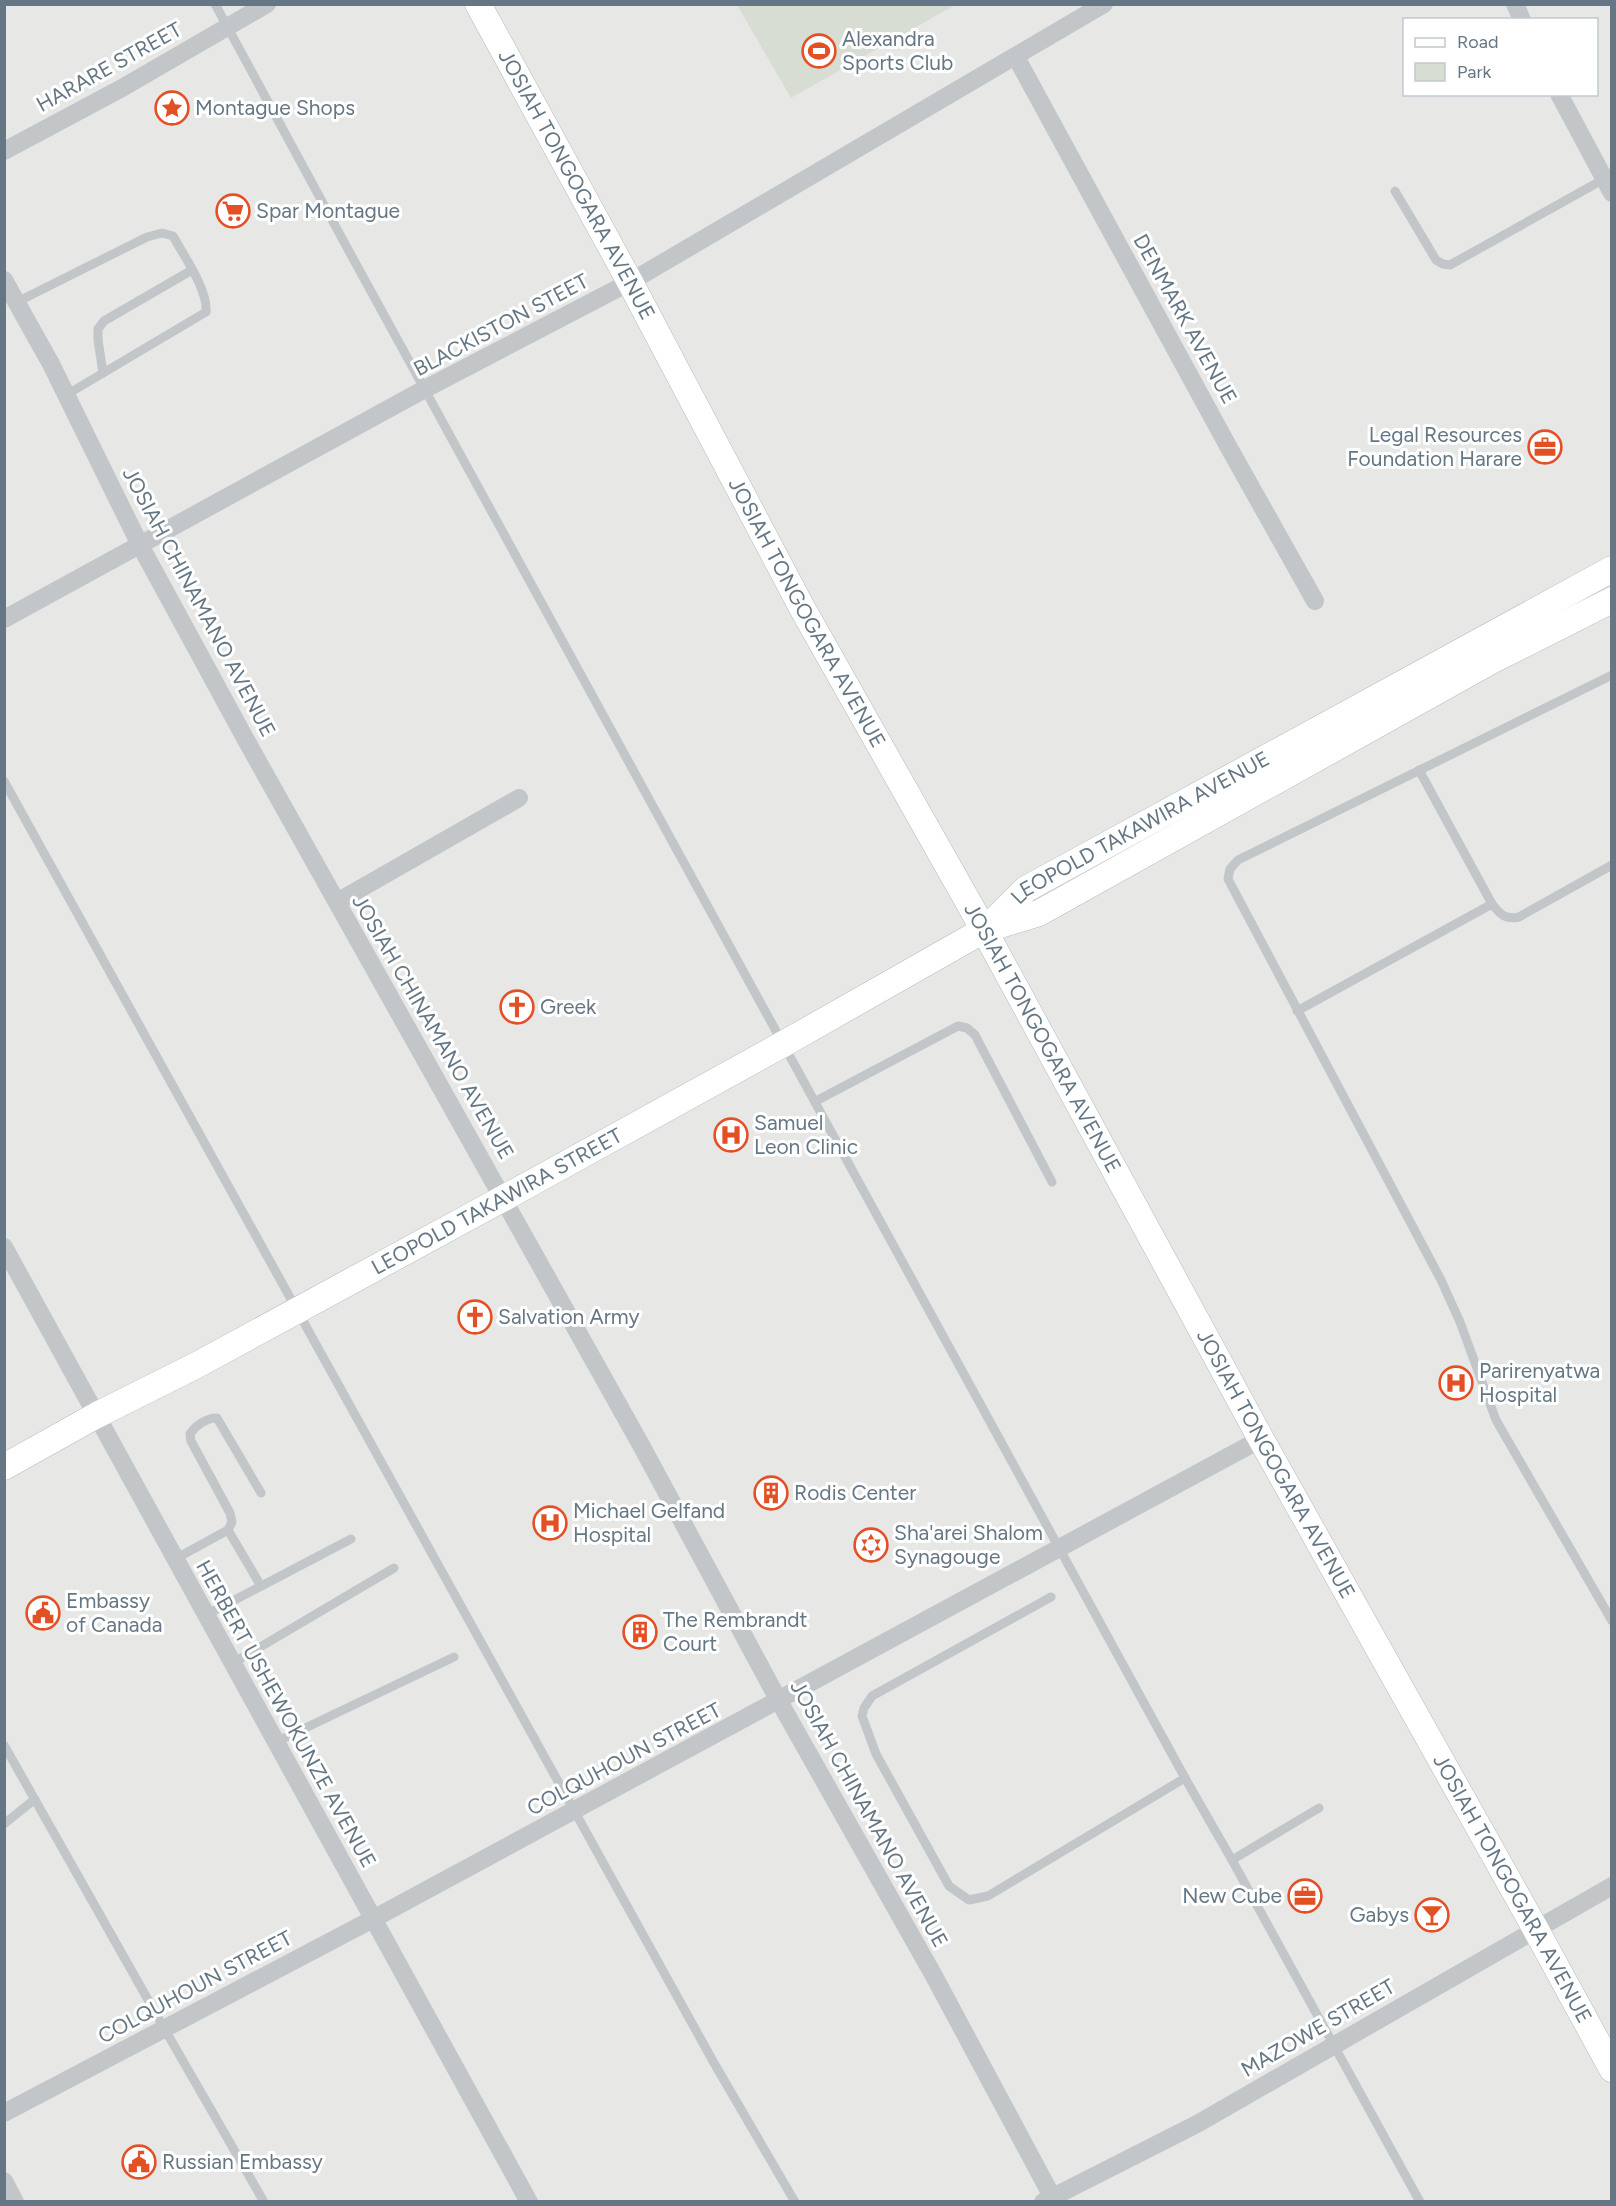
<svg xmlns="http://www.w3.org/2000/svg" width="1616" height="2206" viewBox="0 0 1616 2206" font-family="Figtree,sans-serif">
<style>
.built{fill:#e7e8e6;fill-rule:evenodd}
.green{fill:#d8ddd4}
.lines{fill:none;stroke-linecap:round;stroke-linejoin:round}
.secondary-casing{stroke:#b4babe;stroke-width:27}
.service{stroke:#c2c6c9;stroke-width:9}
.minor{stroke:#c2c6c9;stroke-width:18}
.secondary{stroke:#fff;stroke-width:26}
.labels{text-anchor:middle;stroke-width:6;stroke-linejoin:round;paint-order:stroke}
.poi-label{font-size:21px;fill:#657784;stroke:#fff;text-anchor:start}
.street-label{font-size:21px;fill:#657784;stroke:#fff}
</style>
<rect width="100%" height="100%" fill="#f7f6f3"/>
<path class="built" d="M5 5H1611V2201L5 2202ZM1404 20H1596V94H1404Z"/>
<path class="green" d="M737 5H955L791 98Z"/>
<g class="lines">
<defs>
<g id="secondary">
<path id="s1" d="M478 4 630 282 801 606 984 930 1261 1439 1535 1928 1612 2069"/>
<path id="s2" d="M989 926 1026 889 1612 569"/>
<path id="s3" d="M4 1467 97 1415 195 1366 504 1198 785 1043 984 930 1039 913 1493 660 1612 600"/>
</g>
</defs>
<use href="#secondary" class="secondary-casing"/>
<g class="service">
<path d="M215 4C535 597 864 1185 1185 1778L1232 1860 1420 2202"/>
<path d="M1395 191 1436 260 1443 264 1450 265 1604 179"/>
<path d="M17 302 147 237 162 233 173 236C184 256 208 290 206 312L66 395"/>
<path d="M103 373 98 340V329L104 321 192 270"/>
<path d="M1612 675 1238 860 1230 869 1228 879 1441 1280 1460 1322 1496 1420 1612 1621"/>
<path d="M1419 770 1492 904C1500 914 1505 920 1519 917L1612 865"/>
<path d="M4 781 714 2063 795 2202"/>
<path d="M1297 1011 1492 904"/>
<path d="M816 1101 958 1026 967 1028 975 1035 1052 1182"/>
<path d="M228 1530 261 1586"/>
<path d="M175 1559 228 1530 232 1522 230 1513 191 1441 190 1434C195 1426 206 1418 217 1418L261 1493"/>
<path d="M1051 1597 872 1696 864 1708 862 1716 876 1754 949 1886 969 1900 988 1896 1185 1778"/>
<path d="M206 1615 351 1539"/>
<path d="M233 1663 394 1568"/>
<path d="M276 1742 454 1657"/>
<path d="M4 1745 164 2028 264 2202"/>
<path d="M4 1824 35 1799"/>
<path d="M1232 1860 1319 1808"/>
</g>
<g class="minor">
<path d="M1515 4 1522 20"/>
<path d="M1016 57 1228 446 1315 601"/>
<path d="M1559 94 1612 193"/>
<path d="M4 151 122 88 267 4"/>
<path d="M4 280 51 364 140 545 246 740 641 1445 779 1701 934 1976 1055 2202"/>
<path d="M4 619 423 390 630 282 1104 4"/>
<path d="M337 902 519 798"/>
<path d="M4 1247 529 2202"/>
<path d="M4 2113 373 1919 1261 1439"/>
<path d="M4 2181 15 2202"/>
<path d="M1043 2202 1197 2124 1612 1886"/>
</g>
<use href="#secondary" class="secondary"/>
</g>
<defs>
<symbol id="stadium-ring" viewBox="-11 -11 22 22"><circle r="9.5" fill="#fff" stroke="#e45026" stroke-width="1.5"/><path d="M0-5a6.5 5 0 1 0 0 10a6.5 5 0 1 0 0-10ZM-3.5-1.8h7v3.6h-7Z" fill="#e45026"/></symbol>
<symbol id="sight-ring" viewBox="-11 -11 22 22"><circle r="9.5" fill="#fff" stroke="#e45026" stroke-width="1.5"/><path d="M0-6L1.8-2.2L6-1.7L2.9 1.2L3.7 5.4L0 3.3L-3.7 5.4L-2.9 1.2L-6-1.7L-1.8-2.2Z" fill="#e45026"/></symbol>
<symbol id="supermarket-ring" viewBox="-11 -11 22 22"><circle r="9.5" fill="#fff" stroke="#e45026" stroke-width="1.5"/><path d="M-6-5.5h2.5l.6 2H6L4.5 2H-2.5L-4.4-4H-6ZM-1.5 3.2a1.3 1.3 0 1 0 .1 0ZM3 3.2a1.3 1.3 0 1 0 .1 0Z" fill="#e45026"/></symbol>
<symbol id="office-ring" viewBox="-11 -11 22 22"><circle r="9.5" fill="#fff" stroke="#e45026" stroke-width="1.5"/><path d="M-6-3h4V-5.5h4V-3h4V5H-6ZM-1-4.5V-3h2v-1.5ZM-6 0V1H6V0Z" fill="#e45026"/></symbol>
<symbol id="church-ring" viewBox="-11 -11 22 22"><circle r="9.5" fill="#fff" stroke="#e45026" stroke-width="1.5"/><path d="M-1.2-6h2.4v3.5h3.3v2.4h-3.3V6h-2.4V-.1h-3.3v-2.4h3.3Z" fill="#e45026"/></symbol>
<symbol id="hospital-ring" viewBox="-11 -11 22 22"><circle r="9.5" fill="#fff" stroke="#e45026" stroke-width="1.5"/><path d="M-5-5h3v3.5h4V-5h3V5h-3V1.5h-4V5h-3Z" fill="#e45026"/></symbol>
<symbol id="building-ring" viewBox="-11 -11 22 22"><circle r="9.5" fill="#fff" stroke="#e45026" stroke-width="1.5"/><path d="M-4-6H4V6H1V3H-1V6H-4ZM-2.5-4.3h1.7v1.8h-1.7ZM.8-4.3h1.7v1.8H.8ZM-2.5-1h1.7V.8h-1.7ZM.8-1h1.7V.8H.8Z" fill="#e45026"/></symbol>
<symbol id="synagogue-ring" viewBox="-11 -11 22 22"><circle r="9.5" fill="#fff" stroke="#e45026" stroke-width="1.5"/><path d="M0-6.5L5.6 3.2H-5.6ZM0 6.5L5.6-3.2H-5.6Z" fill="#e45026"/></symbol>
<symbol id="civic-ring" viewBox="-11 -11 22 22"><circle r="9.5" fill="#fff" stroke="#e45026" stroke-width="1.5"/><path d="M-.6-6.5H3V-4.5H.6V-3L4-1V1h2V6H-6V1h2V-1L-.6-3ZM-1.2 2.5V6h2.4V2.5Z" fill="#e45026"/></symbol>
<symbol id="bar-ring" viewBox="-11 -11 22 22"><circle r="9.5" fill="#fff" stroke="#e45026" stroke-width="1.5"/><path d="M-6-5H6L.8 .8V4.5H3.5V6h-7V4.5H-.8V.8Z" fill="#e45026"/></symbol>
</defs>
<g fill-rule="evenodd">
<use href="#stadium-ring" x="800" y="32" width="38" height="38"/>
<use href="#sight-ring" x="153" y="89" width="38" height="38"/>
<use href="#supermarket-ring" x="214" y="192" width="38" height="38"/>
<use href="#office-ring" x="1526" y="428" width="38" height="38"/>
<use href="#church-ring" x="498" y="988" width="38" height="38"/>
<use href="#hospital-ring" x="712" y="1116" width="38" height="38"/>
<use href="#church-ring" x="456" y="1298" width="38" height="38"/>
<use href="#hospital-ring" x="1437" y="1364" width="38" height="38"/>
<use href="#building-ring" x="752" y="1474" width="38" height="38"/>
<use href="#hospital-ring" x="531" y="1504" width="38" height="38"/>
<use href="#synagogue-ring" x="852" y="1526" width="38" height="38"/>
<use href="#civic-ring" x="24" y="1594" width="38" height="38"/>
<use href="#building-ring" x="621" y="1613" width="38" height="38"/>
<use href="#office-ring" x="1286" y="1877" width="38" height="38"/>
<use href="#bar-ring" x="1413" y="1896" width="38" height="38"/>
<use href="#civic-ring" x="120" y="2143" width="38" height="38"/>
</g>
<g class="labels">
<g class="poi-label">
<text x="842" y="46">Alexandra<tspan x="842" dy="24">Sports Club</tspan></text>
<text x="195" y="115">Montague Shops</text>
<text x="256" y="218">Spar Montague</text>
<text x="1522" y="442" text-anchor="end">Legal Resources<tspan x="1522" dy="24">Foundation Harare</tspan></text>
<text x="540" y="1014">Greek</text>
<text x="754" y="1130">Samuel<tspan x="754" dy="24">Leon Clinic</tspan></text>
<text x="498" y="1324">Salvation Army</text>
<text x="1479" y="1378">Parirenyatwa<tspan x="1479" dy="24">Hospital</tspan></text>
<text x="794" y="1500">Rodis Center</text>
<text x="573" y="1518">Michael Gelfand<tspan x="573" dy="24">Hospital</tspan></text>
<text x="894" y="1540">Sha'arei Shalom<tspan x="894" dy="24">Synagouge</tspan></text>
<text x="66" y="1608">Embassy<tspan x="66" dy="24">of Canada</tspan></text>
<text x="663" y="1627">The Rembrandt<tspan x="663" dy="24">Court</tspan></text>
<text x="1282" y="1903" text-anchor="end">New Cube</text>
<text x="1409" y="1922" text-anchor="end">Gabys</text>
<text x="162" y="2169">Russian Embassy</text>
</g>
<g class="street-label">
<text transform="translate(109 67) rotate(-29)" y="7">HARARE STREET</text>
<text dy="7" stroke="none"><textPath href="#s1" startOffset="206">JOSIAH TONGOGARA AVENUE</textPath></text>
<text transform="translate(1185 319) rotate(61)" y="7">DENMARK AVENUE</text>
<text transform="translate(501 325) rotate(-28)" y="7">BLACKISTON STEET</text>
<text transform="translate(199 602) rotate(62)" y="7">JOSIAH CHINAMANO AVENUE</text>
<text dy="7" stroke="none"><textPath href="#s1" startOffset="692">JOSIAH TONGOGARA AVENUE</textPath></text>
<text dy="7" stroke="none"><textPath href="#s2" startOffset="182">LEOPOLD TAKAWIRA AVENUE</textPath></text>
<text transform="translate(433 1027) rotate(60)" y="7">JOSIAH CHINAMANO AVENUE</text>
<text dy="7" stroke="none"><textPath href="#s1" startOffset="1178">JOSIAH TONGOGARA AVENUE</textPath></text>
<text dy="7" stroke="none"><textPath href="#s3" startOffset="560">LEOPOLD TAKAWIRA STREET</textPath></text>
<text dy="7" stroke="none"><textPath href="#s1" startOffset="1664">JOSIAH TONGOGARA AVENUE</textPath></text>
<text transform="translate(286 1714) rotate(61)" y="7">HERBERT USHEWOKUNZE AVENUE</text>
<text transform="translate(624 1759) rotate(-28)" y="7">COLQUHOUN STREET</text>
<text transform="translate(869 1814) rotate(61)" y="7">JOSIAH CHINAMANO AVENUE</text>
<text dy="7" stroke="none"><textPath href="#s1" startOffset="2150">JOSIAH TONGOGARA AVENUE</textPath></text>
<text transform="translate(195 1987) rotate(-28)" y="7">COLQUHOUN STREET</text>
<text transform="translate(1318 2028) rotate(-30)" y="7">MAZOWE STREET</text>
</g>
</g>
<rect width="1616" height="2206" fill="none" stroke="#657784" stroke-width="12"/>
<rect x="1403" y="18" width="195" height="78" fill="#ffffff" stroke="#c1c9ce" stroke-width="1.5"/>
<rect x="1415" y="38" width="30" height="9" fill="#ffffff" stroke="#c1c9ce" stroke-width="1.5"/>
<text x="1457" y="48" font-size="18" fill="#657784">Road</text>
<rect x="1415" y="63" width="30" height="18" fill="#d8ddd4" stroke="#c1c9ce" stroke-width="1.5"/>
<text x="1457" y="78" font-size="18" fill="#657784">Park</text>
</svg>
